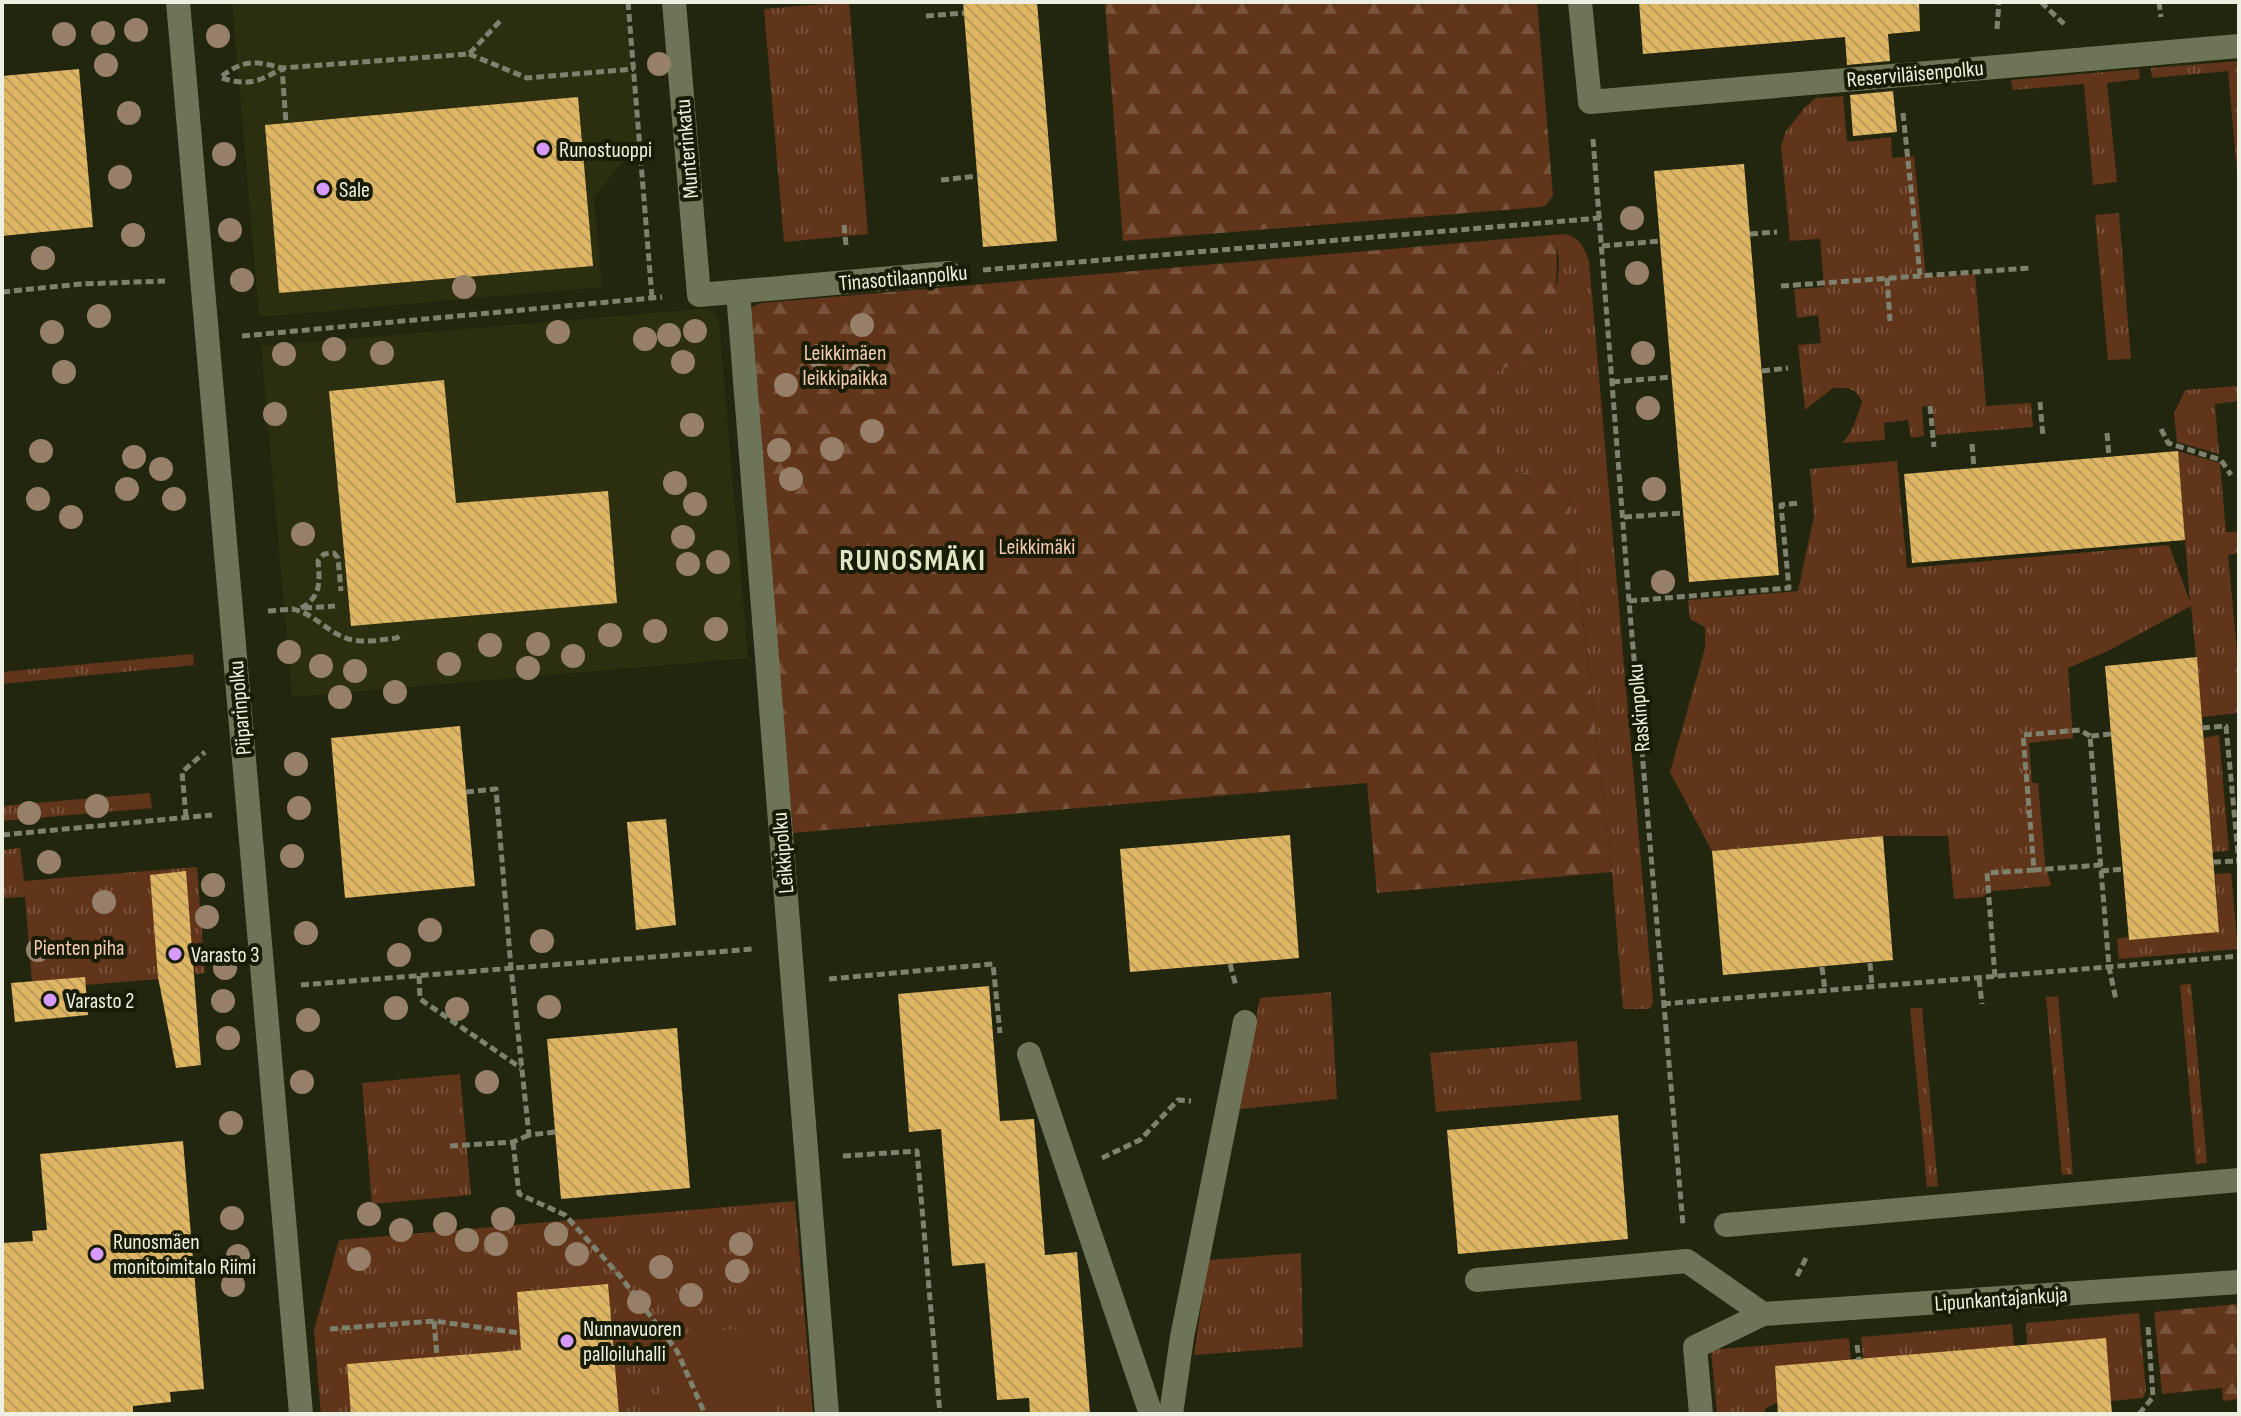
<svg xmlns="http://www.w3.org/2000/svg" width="2241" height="1416" viewBox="0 0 2241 1416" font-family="'Sofia Sans Condensed',sans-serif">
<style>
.built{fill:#2b2f0f}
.grass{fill:url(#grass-tufts)}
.forest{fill:url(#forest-firs)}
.garden{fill:#613519}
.building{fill:url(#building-back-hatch)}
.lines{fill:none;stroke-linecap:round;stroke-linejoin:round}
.path{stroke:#7e816d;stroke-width:5;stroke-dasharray:8 4;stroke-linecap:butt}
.minor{stroke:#6e7458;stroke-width:24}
.tree{fill:#968069}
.poi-dot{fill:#d69bfa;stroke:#191c05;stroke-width:3}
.labels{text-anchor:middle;stroke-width:8;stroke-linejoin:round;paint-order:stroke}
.street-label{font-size:22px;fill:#edf0e1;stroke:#191c05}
.poi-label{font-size:22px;fill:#edf0e1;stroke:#191c05;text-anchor:start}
.park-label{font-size:22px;fill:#f4cab3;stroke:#191c05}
.district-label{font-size:30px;font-weight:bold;letter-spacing:2px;fill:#dfe5c7;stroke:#191c05}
</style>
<defs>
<pattern id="grass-tufts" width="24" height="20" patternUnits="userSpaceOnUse" patternTransform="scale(2)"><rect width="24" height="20" fill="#613519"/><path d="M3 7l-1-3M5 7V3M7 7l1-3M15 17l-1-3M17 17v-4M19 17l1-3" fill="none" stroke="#78533a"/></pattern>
<pattern id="forest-firs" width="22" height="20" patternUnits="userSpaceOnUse" patternTransform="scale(2)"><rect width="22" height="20" fill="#613519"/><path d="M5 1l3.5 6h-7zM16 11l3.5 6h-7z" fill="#78533a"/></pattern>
<pattern id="building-back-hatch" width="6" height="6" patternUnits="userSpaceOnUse" patternTransform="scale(2)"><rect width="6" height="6" fill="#dfb663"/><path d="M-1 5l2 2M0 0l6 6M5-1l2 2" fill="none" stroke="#b99a5b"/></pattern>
</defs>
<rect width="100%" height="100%" fill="#22260e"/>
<g class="built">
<path d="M232 2H625L637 144 594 197 602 287 259 317Z"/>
<path d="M703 309 714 311 719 321 748 658 292 697 261 346Z"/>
</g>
<g class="grass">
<path d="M849 2 868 234 784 242 764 9Z"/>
<path d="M2239 61V172L2237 173 2228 71 2152 78 2151 68Z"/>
<path d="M2139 69 2140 79 2107 83 2117 182 2093 185 2084 84 2013 90 2011 80Z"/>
<path d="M1843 96 1847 142 1891 137 1892 158 1914 156 1926 277 1975 274 1986 406 2031 403 2033 427 1936 435 1932 405 1922 407 1924 436 1911 438 1908 420 1884 423 1885 440 1842 443C1853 433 1857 416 1862 402 1857 388 1847 387 1833 388L1805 410 1798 345 1821 343 1818 315 1797 318 1794 289 1824 287 1820 239 1790 241 1781 146 1786 131 1805 107 1816 98Z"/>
<path d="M2119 213 2131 359 2108 360 2095 215Z"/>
<path d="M1563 234C1579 236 1584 247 1589 261L1653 1000 1652 1006 1648 1009H1623L1612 872 1569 499 1539 474 1503 471 1486 432V376L1538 354C1547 324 1567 270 1555 241L1542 236Z"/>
<path d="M2239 386V401L2215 404 2219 454 2177 442 2174 414 2185 390Z"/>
<path d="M2178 451 2220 463 2226 532H2239V553L2228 555 2239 672V713L2202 717 2191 606 2108 651 2068 668 2073 738 2029 743 2032 783H2038L2045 863 2051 886 1992 891 1982 897 1954 899 1948 836H1883L1712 851 1670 772 1705 648V627L1690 619 1688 600 1798 591 1814 516 1810 469 1897 461 1907 568 2169 545 2190 602Z"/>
<path d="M193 654 194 665 2 684V672Z"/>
<path d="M2219 735 2229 851 2213 852 2203 738Z"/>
<path d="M150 793 152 808 2 821V806Z"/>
<path d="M20 848 24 881 197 867 205 973 195 974 190 930 159 979 85 985 32 982 25 897 2 898V850Z"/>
<path d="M2231 873 2238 949 2119 959 2117 939 2128 937 2129 940 2219 932 2215 874Z"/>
<path d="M2191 984 2207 1163 2196 1164 2180 985Z"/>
<path d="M1331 992 1337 1099 1240 1109 1260 998Z"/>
<path d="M2058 996 2073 1174 2062 1175 2046 997Z"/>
<path d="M1910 1008H1922L1938 1186 1927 1187Z"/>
<path d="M1577 1041 1581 1100 1436 1112 1430 1053Z"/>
<path d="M460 1074 471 1195 372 1204 362 1083Z"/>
<path d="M795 1201 813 1414H321L314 1330 339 1240Z"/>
<path d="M1301 1253 1303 1347 1194 1355 1208 1260Z"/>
<path d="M2139 1313 2146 1391 2143 1398 2111 1401 2105 1338 2027 1345 2026 1323Z"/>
<path d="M2012 1324 2014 1346 1863 1359 1861 1337Z"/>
<path d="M1849 1338 1851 1360 1765 1409V1414H1717L1711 1350Z"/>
</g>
<g class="forest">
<path d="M1105 2H1537L1553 196 1545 206 1540 207 1123 241Z"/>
<path d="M1542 236 1550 238 1557 243 1556 293 1538 354 1486 376V432L1504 471 1539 474 1569 499 1612 872 1377 893 1367 783 793 833 748 319 753 306 761 303Z"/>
<path d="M2239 1304V1399L2223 1401 2222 1388 2162 1394 2154 1312Z"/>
</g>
<path class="garden" d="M768 1327 775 1414H663L657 1336Z"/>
<g class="building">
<path d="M963 2H1037L1057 241 983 247Z"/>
<path d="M1639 2H1919L1920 31 1888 34 1890 61 1847 65 1845 37 1643 54Z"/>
<path d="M79 69 93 227 2 236V76Z"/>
<path d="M1893 91 1897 132 1853 136 1850 95Z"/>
<path d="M578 97 593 266 279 293 265 125Z"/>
<path d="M1744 164 1779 575 1689 582 1654 171Z"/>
<path d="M444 380 456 503 608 491 617 603 351 626 329 391Z"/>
<path d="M2178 451 2185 540 1912 563 1904 474Z"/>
<path d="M2197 657 2219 932 2129 940 2105 666Z"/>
<path d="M460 726 475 886 345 898 331 738Z"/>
<path d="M666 819 676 925 636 930 627 822Z"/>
<path d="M1290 835 1299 958 1130 972 1120 849Z"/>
<path d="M1883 836 1893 960 1723 975 1712 851Z"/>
<path d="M186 871 201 1065 176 1068 158 977 150 875Z"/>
<path d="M85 977 88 1015 15 1022 11 983Z"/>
<path d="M989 986 1000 1121 1034 1119 1045 1255 1077 1252 1090 1414H1030L1029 1398 997 1400 985 1263 952 1266 941 1129 909 1132 898 994Z"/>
<path d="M677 1028 690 1188 561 1199 547 1039Z"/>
<path d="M1618 1115 1628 1239 1458 1254 1447 1130Z"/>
<path d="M183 1141 204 1389 170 1392 171 1402 133 1406V1414H2V1243L33 1241 32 1231 47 1230 40 1154Z"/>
<path d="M608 1284 619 1414H351L347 1364 521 1350 517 1292Z"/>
<path d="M2106 1338 2112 1414H1778L1775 1366Z"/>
</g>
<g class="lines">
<g class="path">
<path d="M628 2 652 298"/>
<path d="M2041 2 2064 24"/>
<path d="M2159 2 2161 17"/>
<path d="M926 16 964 13"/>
<path d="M1997 29 1999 2"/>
<path d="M469 54 527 78 634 69"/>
<path d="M222 76C245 59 255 61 282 68L286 123"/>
<path d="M222 78C247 86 260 82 282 68L469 54 501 20"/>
<path d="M1903 113 1920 275"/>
<path d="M1593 139 1629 601 1683 1225"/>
<path d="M941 180 978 176"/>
<path d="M844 225 846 245"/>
<path d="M1750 234 1777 232"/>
<path d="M1602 246 1660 241"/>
<path d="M983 270 1600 218"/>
<path d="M1887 278 1890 321"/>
<path d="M1781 286 2030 268"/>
<path d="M2 292 81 284 165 281"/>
<path d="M242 336 662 297"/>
<path d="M1762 371 1788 368"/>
<path d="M1612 382 1671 377"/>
<path d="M2040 402 2043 437"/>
<path d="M1930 406 1934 447"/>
<path d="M2161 429 2168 443 2221 460 2231 475"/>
<path d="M2107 433 2109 456"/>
<path d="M1972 444 1974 468"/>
<path d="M1624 517 1683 513"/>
<path d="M1629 601 1789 588 1781 505 1799 503"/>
<path d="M301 608C321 597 320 582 318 561L324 554 334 553 338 558 341 591"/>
<path d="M304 608 335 606"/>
<path d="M292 609C315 613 330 636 353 640 367 643 383 639 397 638L401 634"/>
<path d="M268 611 294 609"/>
<path d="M2202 728 2226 726 2239 864"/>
<path d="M2111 734 2090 736 2109 967 2116 1000"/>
<path d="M2090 736 2080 730 2023 735 2034 870 2101 865"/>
<path d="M466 792 496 789 511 968 529 1135 555 1132"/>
<path d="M186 817 182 772 205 752"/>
<path d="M2 835 212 815"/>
<path d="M2213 862 2239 861"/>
<path d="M2101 871 2123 869"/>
<path d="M1870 963 1872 987"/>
<path d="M1230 964 1236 986"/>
<path d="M1822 967 1825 991"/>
<path d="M419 976 420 999 521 1068"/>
<path d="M1995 977 1987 873 2034 870"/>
<path d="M829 979 993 964 1000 1033"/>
<path d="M1979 979 1982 1004"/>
<path d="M301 985 753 949"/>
<path d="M1663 1004 2239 956"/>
<path d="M513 1142 519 1194 565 1215 620 1276 677 1351 705 1414"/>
<path d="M450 1146 513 1142 529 1135"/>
<path d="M843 1156 917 1151 940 1414"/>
<path d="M1102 1158 1140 1140 1178 1100 1191 1101"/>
<path d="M1797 1276 1807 1256"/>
<path d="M434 1321 437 1357"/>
<path d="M330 1329 434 1321 520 1333"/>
<path d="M1857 1345 1859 1360"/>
<path d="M2139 1414 2153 1397 2148 1326"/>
</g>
<g class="minor">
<path d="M178 2 301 1414"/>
<path d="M674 2 699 295 949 273"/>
<path d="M1580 2 1590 102 2239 46"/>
<path d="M738 292 827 1414"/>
<path d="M1029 1054 1151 1414"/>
<path d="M1726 1225 2239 1180"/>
<path d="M1477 1280 1687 1261 1763 1314"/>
<path d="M1171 1414 1182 1337 1245 1022"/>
<path d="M1701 1414 1695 1347 1763 1314 2239 1282"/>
</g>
</g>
<g class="tree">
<circle cx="136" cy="30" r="12"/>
<circle cx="103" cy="33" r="12"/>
<circle cx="64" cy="34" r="12"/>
<circle cx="218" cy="36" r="12"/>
<circle cx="659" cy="64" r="12"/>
<circle cx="106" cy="65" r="12"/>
<circle cx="129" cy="113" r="12"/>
<circle cx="224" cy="154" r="12"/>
<circle cx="120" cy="177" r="12"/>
<circle cx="1632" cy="218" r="12"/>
<circle cx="230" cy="230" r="12"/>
<circle cx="133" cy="235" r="12"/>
<circle cx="43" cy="258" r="12"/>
<circle cx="1637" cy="273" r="12"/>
<circle cx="242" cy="280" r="12"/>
<circle cx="464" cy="287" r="12"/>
<circle cx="99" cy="316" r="12"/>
<circle cx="862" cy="325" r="12"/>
<circle cx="695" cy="331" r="12"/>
<circle cx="52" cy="332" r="12"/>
<circle cx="558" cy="332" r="12"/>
<circle cx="669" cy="335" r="12"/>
<circle cx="645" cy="339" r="12"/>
<circle cx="334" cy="349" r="12"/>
<circle cx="382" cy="353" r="12"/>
<circle cx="1643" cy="353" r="12"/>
<circle cx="284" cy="354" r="12"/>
<circle cx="818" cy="356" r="12"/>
<circle cx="683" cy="362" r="12"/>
<circle cx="64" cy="372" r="12"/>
<circle cx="861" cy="374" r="12"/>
<circle cx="786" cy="385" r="12"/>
<circle cx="1648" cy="408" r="12"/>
<circle cx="275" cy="414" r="12"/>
<circle cx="692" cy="425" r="12"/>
<circle cx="872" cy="431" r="12"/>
<circle cx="832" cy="449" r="12"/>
<circle cx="779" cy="450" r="12"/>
<circle cx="41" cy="451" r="12"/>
<circle cx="134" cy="457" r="12"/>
<circle cx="161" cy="469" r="12"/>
<circle cx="791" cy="479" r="12"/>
<circle cx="675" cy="483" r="12"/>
<circle cx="127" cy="489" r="12"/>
<circle cx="1654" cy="489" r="12"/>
<circle cx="38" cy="499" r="12"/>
<circle cx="174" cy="499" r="12"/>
<circle cx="695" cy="504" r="12"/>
<circle cx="71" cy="517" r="12"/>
<circle cx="303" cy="534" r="12"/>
<circle cx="683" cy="537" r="12"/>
<circle cx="718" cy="562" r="12"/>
<circle cx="688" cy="564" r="12"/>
<circle cx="1663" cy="582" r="12"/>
<circle cx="716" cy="629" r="12"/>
<circle cx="655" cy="631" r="12"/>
<circle cx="610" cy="635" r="12"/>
<circle cx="538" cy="644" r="12"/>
<circle cx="490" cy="645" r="12"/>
<circle cx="289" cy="652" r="12"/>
<circle cx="573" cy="656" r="12"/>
<circle cx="449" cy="664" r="12"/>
<circle cx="321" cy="666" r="12"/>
<circle cx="528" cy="668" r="12"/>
<circle cx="355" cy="671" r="12"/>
<circle cx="395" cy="692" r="12"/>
<circle cx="340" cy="697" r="12"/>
<circle cx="296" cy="764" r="12"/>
<circle cx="97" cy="806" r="12"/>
<circle cx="299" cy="808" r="12"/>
<circle cx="29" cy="813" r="12"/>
<circle cx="292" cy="856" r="12"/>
<circle cx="49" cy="862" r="12"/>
<circle cx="213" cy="885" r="12"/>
<circle cx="104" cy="902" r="12"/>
<circle cx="207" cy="917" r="12"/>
<circle cx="430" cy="930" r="12"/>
<circle cx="306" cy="933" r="12"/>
<circle cx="542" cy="941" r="12"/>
<circle cx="38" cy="950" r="12"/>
<circle cx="399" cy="955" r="12"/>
<circle cx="225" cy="968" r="12"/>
<circle cx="223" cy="1001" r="12"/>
<circle cx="549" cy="1007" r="12"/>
<circle cx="396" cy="1008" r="12"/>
<circle cx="457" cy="1009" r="12"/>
<circle cx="308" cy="1020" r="12"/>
<circle cx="228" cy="1038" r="12"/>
<circle cx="302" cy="1082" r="12"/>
<circle cx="487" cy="1082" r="12"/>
<circle cx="231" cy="1123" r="12"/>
<circle cx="369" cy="1214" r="12"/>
<circle cx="232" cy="1218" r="12"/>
<circle cx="503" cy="1219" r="12"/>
<circle cx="445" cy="1224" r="12"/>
<circle cx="401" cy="1230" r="12"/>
<circle cx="556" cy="1234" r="12"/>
<circle cx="467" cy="1240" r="12"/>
<circle cx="496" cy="1244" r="12"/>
<circle cx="741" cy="1244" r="12"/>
<circle cx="577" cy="1254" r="12"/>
<circle cx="238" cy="1256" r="12"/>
<circle cx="359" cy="1259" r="12"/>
<circle cx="661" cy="1267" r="12"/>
<circle cx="737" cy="1271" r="12"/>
<circle cx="233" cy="1285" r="12"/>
<circle cx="691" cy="1295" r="12"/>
<circle cx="639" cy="1302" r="12"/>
</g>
<g class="poi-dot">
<circle cx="543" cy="149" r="8"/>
<circle cx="323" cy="189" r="8"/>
<circle cx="175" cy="954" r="8"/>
<circle cx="50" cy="1000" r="8"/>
<circle cx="97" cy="1254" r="8"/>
<circle cx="567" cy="1341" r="8"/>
</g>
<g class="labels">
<g class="street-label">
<text transform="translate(1915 73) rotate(-5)" y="8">Reserviläisenpolku</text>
<text transform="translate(686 149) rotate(-95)" y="8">Munterinkatu</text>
<text transform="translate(903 277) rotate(-5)" y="8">Tinasotilaanpolku</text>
<text transform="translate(239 708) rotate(-95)" y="8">Piiparinpolku</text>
<text transform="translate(1638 708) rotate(-95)" y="8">Raskinpolku</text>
<text transform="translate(782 853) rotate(-95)" y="8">Leikkipolku</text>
<text transform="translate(2001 1298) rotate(-4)" y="8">Lipunkantajankuja</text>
</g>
<g class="poi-label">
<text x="559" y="157">Runostuoppi</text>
<text x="339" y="197">Sale</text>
<text x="191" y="962">Varasto 3</text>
<text x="66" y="1008">Varasto 2</text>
<text x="113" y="1249">Runosmäen<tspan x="113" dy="25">monitoimitalo Riimi</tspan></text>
<text x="583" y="1336">Nunnavuoren<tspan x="583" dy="25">palloiluhalli</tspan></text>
</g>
<g class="park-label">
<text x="845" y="360">Leikkimäen<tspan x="845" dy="25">leikkipaikka</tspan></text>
<text x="1037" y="554">Leikkimäki</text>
<text x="79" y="955">Pienten piha</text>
</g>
<g class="district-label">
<text x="913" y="570">RUNOSMÄKI</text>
</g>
</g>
<rect width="2241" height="1416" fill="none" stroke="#edf0e1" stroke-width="8"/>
</svg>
